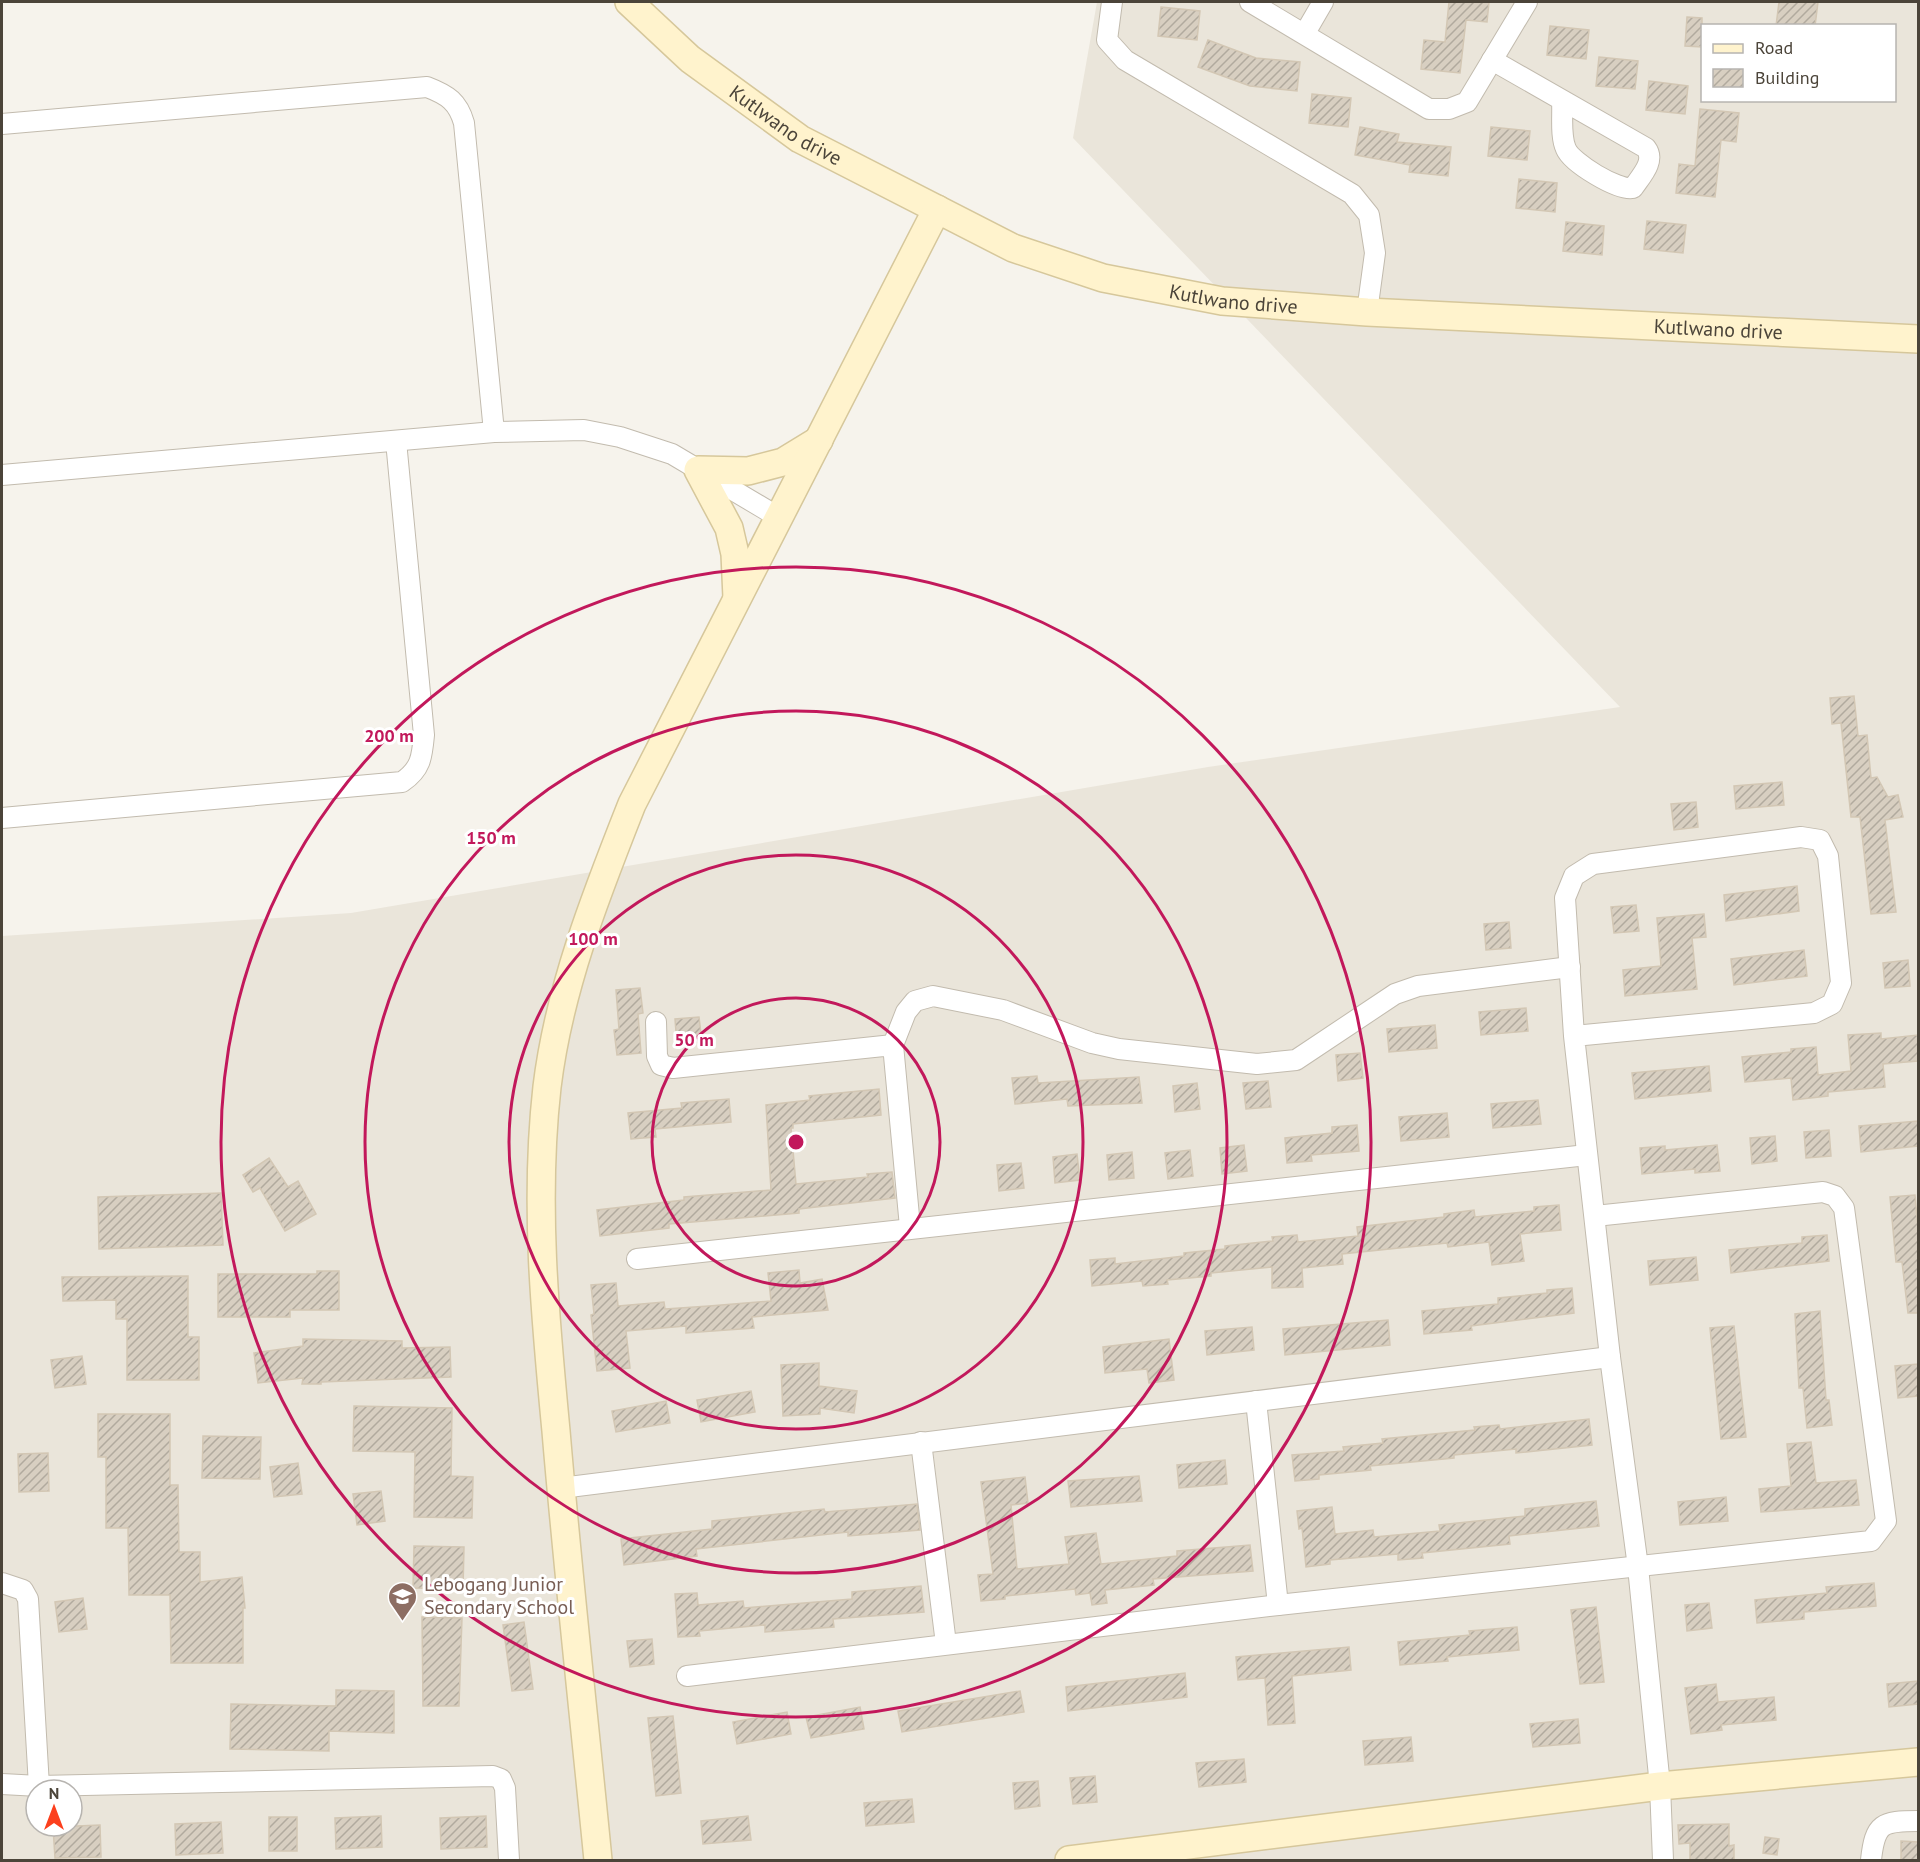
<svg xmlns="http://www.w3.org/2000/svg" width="1920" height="1862" viewBox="0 0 1920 1862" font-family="'PT Sans',sans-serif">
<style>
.residential{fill:#eae5da;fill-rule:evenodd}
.building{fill:url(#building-hatch);stroke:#d3c7b4;stroke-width:1.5}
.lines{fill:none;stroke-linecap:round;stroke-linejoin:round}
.street-casing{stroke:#c2bbae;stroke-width:22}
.secondary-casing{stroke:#d6c79b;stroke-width:30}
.street{stroke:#fff;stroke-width:20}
.secondary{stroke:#fff3cd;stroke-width:27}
.ring{fill:none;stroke:#c2185b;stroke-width:3}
.labels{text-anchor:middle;stroke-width:6;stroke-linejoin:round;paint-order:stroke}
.street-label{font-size:20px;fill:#4b4439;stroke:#fff}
.education-label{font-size:20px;fill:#785e54;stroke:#fff;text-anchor:start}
.centre{fill:#c2185b;stroke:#fff;stroke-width:3}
.ring-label{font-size:18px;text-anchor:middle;font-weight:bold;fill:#c2185b;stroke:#fff;stroke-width:6;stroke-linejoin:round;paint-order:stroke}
</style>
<defs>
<pattern id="building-hatch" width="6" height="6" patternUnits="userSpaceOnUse" patternTransform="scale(1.5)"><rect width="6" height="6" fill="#d8cfc1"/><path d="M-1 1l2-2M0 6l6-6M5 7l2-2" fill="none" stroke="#b1aa9e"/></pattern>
</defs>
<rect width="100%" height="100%" fill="#f6f3ec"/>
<path class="residential" d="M1097 2H1918V1860H2V936L351 913 1208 767 1620 707 1073 138ZM1702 26H1894V100H1702ZM36 1790H72V1826H36Z"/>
<g class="building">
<path d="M1449 2H1489L1487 22 1466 20 1460 73 1421 69 1424 40 1445 42Z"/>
<path d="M1779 2H1818L1815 26H1776Z"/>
<path d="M1161 7 1200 11 1197 40 1158 36Z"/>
<path d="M1687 17 1702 18V47L1685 46Z"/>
<path d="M1550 26 1589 30 1586 59 1547 55Z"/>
<path d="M1208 40 1256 58 1300 62 1297 91 1250 86 1198 67Z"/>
<path d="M1599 57 1638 61 1635 89 1596 86Z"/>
<path d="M1649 81 1688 86 1685 114 1646 110Z"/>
<path d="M1312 94 1351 98 1348 127 1309 123Z"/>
<path d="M1700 109 1739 113 1736 142 1721 140 1715 197 1676 193 1679 164 1695 166Z"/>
<path d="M1360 127 1399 134 1397 142 1451 147 1448 176 1409 172 1410 165 1355 155Z"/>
<path d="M1491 127 1530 131 1527 160 1488 156Z"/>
<path d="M1519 179 1557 183 1555 212 1516 208Z"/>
<path d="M1647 221 1686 225 1683 253 1644 249Z"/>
<path d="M1566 222 1604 226 1602 255 1563 251Z"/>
<path d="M1854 696 1858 736 1867 735 1871 778 1877 777 1888 797 1898 795 1903 817 1885 820 1896 912 1871 914 1860 817H1851L1841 723 1832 724 1830 698Z"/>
<path d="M1782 782 1784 805 1736 809 1734 786Z"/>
<path d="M1696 802 1698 827 1674 830 1671 804Z"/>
<path d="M1797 886 1799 911 1726 921 1724 895Z"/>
<path d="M1636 905 1639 931 1614 933 1611 907Z"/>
<path d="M1704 914 1706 937 1692 938 1697 989 1625 996 1623 970 1661 966 1657 918Z"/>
<path d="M1509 922 1511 948 1486 950 1484 924Z"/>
<path d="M1804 950 1807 976 1734 985 1731 959Z"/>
<path d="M1908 960 1910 986 1885 988 1883 963Z"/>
<path d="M640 988 643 1013 638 1014 641 1053 617 1055 614 1030 619 1029 616 990Z"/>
<path d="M1526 1008 1528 1031 1481 1035 1479 1012Z"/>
<path d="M699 1017 702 1042 677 1045 675 1019Z"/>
<path d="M1435 1025 1437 1048 1389 1052 1387 1029Z"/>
<path d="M1881 1033V1039L1918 1035V1061L1883 1064 1885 1087 1828 1092V1096L1793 1100 1791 1078 1745 1082 1742 1057 1791 1052V1049L1816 1047 1818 1075 1851 1071 1848 1035Z"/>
<path d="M1360 1053 1363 1078 1338 1081 1336 1055Z"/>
<path d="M1709 1066 1711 1091 1635 1099 1632 1073Z"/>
<path d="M1037 1076 1038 1083 1139 1077 1142 1103 1068 1106 1067 1099 1015 1104 1012 1078Z"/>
<path d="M1268 1081 1271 1107 1246 1109 1243 1083Z"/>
<path d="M1197 1083 1200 1109 1175 1112 1173 1086Z"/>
<path d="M879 1089 881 1115 793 1124V1128H791L796 1184 868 1177 867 1174 892 1172 895 1198 799 1209V1213L669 1224V1228L600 1236 597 1210 684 1200V1197L771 1190 766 1105 810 1100 809 1096Z"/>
<path d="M729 1099 731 1122 655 1129 656 1137 631 1139 628 1113 682 1108 681 1103Z"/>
<path d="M1538 1100 1541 1124 1493 1128 1491 1104Z"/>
<path d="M1447 1113 1449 1137 1401 1141 1399 1117Z"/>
<path d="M1918 1121V1146L1861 1152 1859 1126Z"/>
<path d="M1357 1125 1359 1151 1311 1155 1312 1161 1287 1163 1285 1138 1332 1133V1127Z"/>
<path d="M1829 1130 1831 1156 1806 1158 1804 1132Z"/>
<path d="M1775 1136 1777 1161 1752 1164 1750 1138Z"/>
<path d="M1244 1145 1247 1171 1222 1174 1220 1148Z"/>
<path d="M1717 1145 1720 1171 1695 1173V1169L1642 1174 1640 1148 1665 1146V1150Z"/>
<path d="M1190 1150 1193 1176 1168 1179 1165 1153Z"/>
<path d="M1132 1152 1134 1178 1109 1180 1107 1155Z"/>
<path d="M1077 1154 1080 1180 1055 1183 1053 1157Z"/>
<path d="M269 1158 288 1187 298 1181 316 1214 285 1231 260 1188 253 1192 243 1175Z"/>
<path d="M1021 1163 1024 1188 999 1191 997 1165Z"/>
<path d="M221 1193 223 1245 99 1249 98 1197Z"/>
<path d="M1915 1195 1918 1228V1313H1908L1902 1262H1896L1890 1197Z"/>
<path d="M1559 1205 1561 1230 1520 1234 1524 1261 1492 1265 1489 1242 1448 1247 1447 1243 1342 1254 1343 1264 1302 1268 1303 1287 1272 1288V1267L1211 1273V1276L1167 1280 1168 1284 1143 1286 1142 1281 1092 1286 1090 1260 1115 1258V1264L1184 1256V1253L1225 1249V1246L1273 1241 1272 1237 1297 1235 1298 1242 1358 1236 1357 1227 1444 1217V1214L1474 1210 1475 1217 1534 1211V1207Z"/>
<path d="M1827 1235 1829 1261 1731 1273 1729 1250 1802 1243V1237Z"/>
<path d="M1696 1257 1698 1280 1650 1285 1648 1261Z"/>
<path d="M799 1270 800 1283 822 1279 828 1310 752 1317 754 1328 686 1333V1326L626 1331 630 1368 597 1371 591 1315 594 1314 591 1285 616 1283 618 1306 664 1302 665 1309 709 1306 771 1301 768 1273Z"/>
<path d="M317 1271H339V1310H290V1317H218V1274H317Z"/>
<path d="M188 1276V1337H199V1380H127V1319H116V1300L63 1301 62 1277Z"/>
<path d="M1572 1288 1574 1313 1471 1326 1472 1330 1424 1334 1422 1311 1498 1304V1298L1547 1293V1290Z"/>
<path d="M1820 1311 1826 1400H1829L1832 1425 1807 1428 1803 1388H1799L1795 1314Z"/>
<path d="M1388 1320 1390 1345 1285 1355 1283 1329Z"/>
<path d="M1734 1326 1746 1437 1721 1439 1710 1328Z"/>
<path d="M1252 1327 1254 1350 1207 1355 1205 1331Z"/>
<path d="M303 1339 402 1341V1348L450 1347 451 1377 321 1382V1384H302L303 1378 258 1383 254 1353 303 1346Z"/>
<path d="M1169 1339 1174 1380 1149 1383 1147 1369 1105 1373 1103 1347Z"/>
<path d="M82 1356 86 1384 55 1388 51 1360Z"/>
<path d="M819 1363V1386L857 1391 854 1413 820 1408V1414L783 1416 781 1365Z"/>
<path d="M1918 1364V1396L1898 1398 1895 1366Z"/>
<path d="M751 1391 755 1412 701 1422 697 1400Z"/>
<path d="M666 1401 670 1423 616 1432 612 1411Z"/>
<path d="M354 1406 452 1408 451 1476 473 1477 472 1518 414 1517 415 1452 353 1451Z"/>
<path d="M98 1414H170V1485H178L179 1552H200V1582L242 1577 245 1608H243V1663H171L170 1595H129L128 1528H106V1457H98Z"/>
<path d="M1589 1419 1592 1445 1516 1453V1449L1454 1455V1458L1370 1466 1371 1470 1319 1475V1479L1295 1481 1292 1455 1344 1451 1343 1447 1383 1443 1382 1439 1475 1430 1474 1427 1499 1425 1500 1429Z"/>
<path d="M203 1436 261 1437 260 1479 202 1478Z"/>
<path d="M1811 1442 1816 1483 1856 1480 1859 1505 1761 1512 1759 1489 1791 1486 1787 1444Z"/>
<path d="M48 1453 49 1491 19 1492 18 1454Z"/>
<path d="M1225 1460 1227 1484 1179 1488 1177 1465Z"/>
<path d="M298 1463 302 1494 274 1497 270 1467Z"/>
<path d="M1139 1476 1142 1501 1071 1507 1068 1481Z"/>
<path d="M1025 1477 1028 1503 1011 1505 1017 1569 1069 1564 1065 1537 1096 1533 1101 1564 1177 1556V1551L1250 1545 1253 1571 1153 1579 1154 1585 1105 1590 1107 1603 1092 1605 1090 1593 1076 1595 1075 1589 1005 1596V1599L981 1601 978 1575 993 1574 981 1482Z"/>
<path d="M381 1491 385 1521 357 1525 353 1494Z"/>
<path d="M1726 1497 1728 1521 1680 1525 1678 1502Z"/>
<path d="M1596 1501 1599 1526 1509 1536 1510 1544 1422 1553 1423 1558 1398 1560V1554L1330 1560V1564L1306 1567 1302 1528 1299 1529 1297 1511 1332 1507 1335 1534 1373 1530 1374 1537 1440 1531 1439 1525 1525 1516V1509Z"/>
<path d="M917 1504 920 1530 848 1536V1532L696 1549 697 1556 624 1565 621 1539 712 1529V1521L824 1509 825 1512Z"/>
<path d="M414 1546 464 1547 463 1589 413 1588Z"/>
<path d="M1874 1583 1876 1606 1804 1612V1619L1757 1623 1755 1600 1827 1593 1826 1587Z"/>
<path d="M921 1586 924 1612 833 1619 834 1627 765 1632V1625L699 1631 700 1636 678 1637 675 1594 697 1593 698 1605 743 1601 744 1608 852 1599V1592Z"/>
<path d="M83 1598 87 1629 59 1632 55 1602Z"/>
<path d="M1709 1603 1712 1628 1687 1631 1685 1605Z"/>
<path d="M1596 1607 1604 1682 1580 1684 1571 1610Z"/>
<path d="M422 1617 462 1618 459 1706H423Z"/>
<path d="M524 1622 533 1689 512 1691 503 1625Z"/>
<path d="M1517 1627 1519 1650 1447 1657 1448 1661 1400 1665 1398 1642 1470 1635 1469 1631Z"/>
<path d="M652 1639 654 1664 630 1667 627 1641Z"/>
<path d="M1349 1647 1351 1670 1292 1676 1295 1723 1268 1725 1265 1678 1238 1680 1236 1657Z"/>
<path d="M1185 1673 1187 1697 1068 1711 1066 1687Z"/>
<path d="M1918 1681V1704L1889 1707 1887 1684Z"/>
<path d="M1716 1684 1718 1702 1774 1697 1776 1720 1721 1725 1722 1730 1691 1734 1685 1688Z"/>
<path d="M336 1690 394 1691V1733L329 1731V1751L230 1749 231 1704 336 1706Z"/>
<path d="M1020 1691 1024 1712 902 1732 898 1711Z"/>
<path d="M860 1707 864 1729 811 1738 806 1717Z"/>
<path d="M787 1712 791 1734 737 1744 733 1722Z"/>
<path d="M673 1716 681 1793 656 1796 648 1718Z"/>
<path d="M1578 1719 1580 1743 1533 1747 1530 1724Z"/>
<path d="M1411 1737 1413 1761 1365 1765 1363 1741Z"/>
<path d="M1244 1759 1246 1782 1199 1787 1196 1763Z"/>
<path d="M1095 1776 1097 1802 1073 1804 1070 1778Z"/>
<path d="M1038 1781 1040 1806 1015 1809 1013 1783Z"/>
<path d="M912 1799 914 1822 866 1826 864 1803Z"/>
<path d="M381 1816 382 1847 336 1849 335 1818Z"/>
<path d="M486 1816 487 1847 441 1849 440 1818Z"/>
<path d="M748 1816 751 1840 703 1844 701 1821Z"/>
<rect x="269" y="1817" width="28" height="34"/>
<path d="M221 1822 223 1853 176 1855 175 1824Z"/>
<path d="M1729 1824V1846L1734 1845V1860H1690V1843L1679 1844 1678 1825Z"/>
<path d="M100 1825 101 1857 55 1858 53 1827Z"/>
<path d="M1765 1837 1779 1839 1777 1855 1763 1853Z"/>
<path d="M1901 1841 1918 1842V1860H1901Z"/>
</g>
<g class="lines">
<defs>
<g id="street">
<path d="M1112 2 1107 40 1125 60 1352 194 1369 215 1375 253 1367 312"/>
<path d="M1250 2 1429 109H1449L1467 102 1527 2"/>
<path d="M1305 33 1323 2"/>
<path d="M1492 60 1646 148C1656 161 1641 176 1633 188 1618 191 1572 163 1566 149 1560 136 1563 115 1562 101"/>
<path d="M2 124 427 87C448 95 458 102 464 123L494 432"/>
<path d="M2 475 494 432 584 430 620 437 672 454 780 518"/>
<path d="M2 818 402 782C421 769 422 757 424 735L396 441"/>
<path d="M656 1022 657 1056 661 1065 673 1068 893 1045 910 1227"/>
<path d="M1574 1036 1814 1013 1832 1004 1841 983 1828 856 1820 840 1801 837 1593 864 1574 876 1565 898 1574 1036 1610 1357 1638 1567 1660 1786 1663 1860"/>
<path d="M893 1045 906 1012 915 1001 933 996 1003 1010 1092 1043 1119 1049 1257 1064 1296 1060 1395 994 1418 986 1570 967"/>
<path d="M637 1259 1587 1155"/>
<path d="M1256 1401 1278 1605"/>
<path d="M921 1442 946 1644"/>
<path d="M561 1488 1610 1357"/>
<path d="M2 1583 23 1590 28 1599 39 1786"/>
<path d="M687 1676 1278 1605 1871 1541 1886 1521 1844 1208 1835 1196 1823 1192 1595 1216"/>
<path d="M2 1784 39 1786 493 1776 501 1779 505 1788 509 1860"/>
<path d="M1871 1860C1875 1823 1882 1821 1918 1821"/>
</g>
<g id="secondary">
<path id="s1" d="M629 2 690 59 800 139 1013 248 1103 278 1222 301 1367 312 1918 339"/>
<path d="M737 598 735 554 729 528 698 470 748 471 783 462 819 440"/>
<path d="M598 1860C584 1717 568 1574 556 1431 545 1316 534 1202 547 1087 559 988 596 895 632 804L937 209"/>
<path d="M1069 1860 1660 1786 1918 1762"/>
</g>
</defs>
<use href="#street" class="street-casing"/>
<use href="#secondary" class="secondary-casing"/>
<use href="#street" class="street"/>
<use href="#secondary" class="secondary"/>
</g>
<g class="ring">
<circle cx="796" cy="1142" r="144"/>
<circle cx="796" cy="1142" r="287"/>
<circle cx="796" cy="1142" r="431"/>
<circle cx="796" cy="1142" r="575"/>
</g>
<defs>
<symbol id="school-pin" viewBox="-11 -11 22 30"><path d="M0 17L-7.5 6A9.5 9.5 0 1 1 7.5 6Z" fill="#8d6e63" stroke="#fff"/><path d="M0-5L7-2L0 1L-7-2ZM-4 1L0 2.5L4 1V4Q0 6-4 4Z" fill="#fff"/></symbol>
</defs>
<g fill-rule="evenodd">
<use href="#school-pin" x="386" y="1580" width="33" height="45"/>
</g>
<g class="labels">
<g class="street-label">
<text dy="7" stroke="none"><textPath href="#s1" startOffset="200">Kutlwano drive</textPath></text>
<text dy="7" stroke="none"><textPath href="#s1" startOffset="686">Kutlwano drive</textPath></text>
<text dy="7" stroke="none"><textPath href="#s1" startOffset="1172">Kutlwano drive</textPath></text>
</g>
<g class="education-label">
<text x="424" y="1591">Lebogang Junior<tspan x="424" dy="23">Secondary School</tspan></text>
</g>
</g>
<circle cx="796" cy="1142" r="9" class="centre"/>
<g class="ring-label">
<text x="389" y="742">200 m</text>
<text x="491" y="844">150 m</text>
<text x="593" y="945">100 m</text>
<text x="694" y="1046">50 m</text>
</g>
<rect width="1920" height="1862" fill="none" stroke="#4b4439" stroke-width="6"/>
<rect x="1701" y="24" width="195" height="78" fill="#ffffff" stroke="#b7b4b0" stroke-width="1.5"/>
<rect x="1713" y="44" width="30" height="9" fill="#fff3cd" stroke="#b7b4b0" stroke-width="1.5"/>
<text x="1755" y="54" font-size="18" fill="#4b4439">Road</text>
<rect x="1713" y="69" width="30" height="18" fill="url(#building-hatch)" stroke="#b7b4b0" stroke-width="1.5"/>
<text x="1755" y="84" font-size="18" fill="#4b4439">Building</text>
<g transform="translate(54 1808)"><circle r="28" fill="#ffffff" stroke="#b7b4b0" stroke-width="1.5"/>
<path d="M0-4.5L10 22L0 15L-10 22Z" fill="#fc3f1d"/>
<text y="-9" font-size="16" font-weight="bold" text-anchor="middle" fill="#4b4439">N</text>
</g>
</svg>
